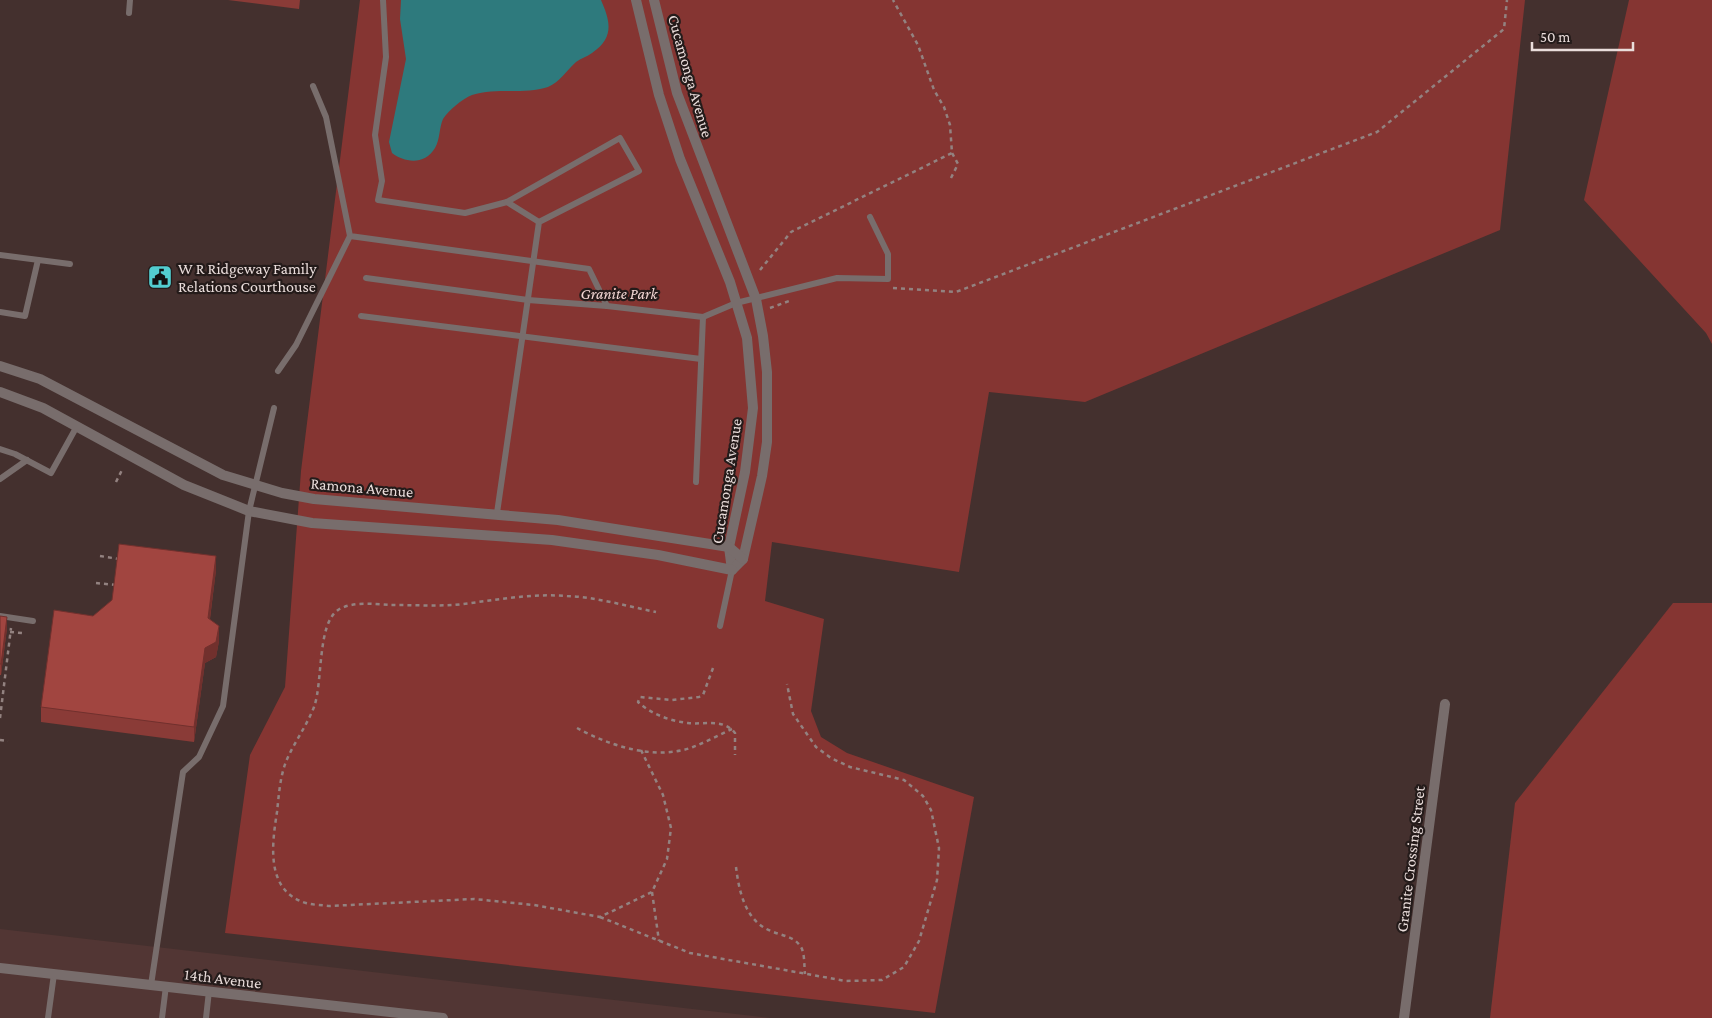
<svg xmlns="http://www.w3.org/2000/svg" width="1712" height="1018" viewBox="0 0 1712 1018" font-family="'Crimson Pro',serif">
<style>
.built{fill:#523634}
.green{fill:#853532}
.water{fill:#2e7a7d}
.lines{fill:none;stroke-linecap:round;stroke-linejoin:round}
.path{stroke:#938280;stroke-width:2.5;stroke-dasharray:4 4;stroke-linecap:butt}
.lane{stroke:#786d6c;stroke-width:6}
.street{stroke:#786d6c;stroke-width:10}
.wall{fill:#8a3b37}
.shaded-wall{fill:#71302d}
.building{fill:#a14540;stroke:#71302d}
.labels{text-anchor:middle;stroke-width:4.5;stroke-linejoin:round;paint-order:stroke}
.street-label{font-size:16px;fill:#eadddb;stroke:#241b1a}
.poi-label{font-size:16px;fill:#eadddb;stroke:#241b1a;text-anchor:start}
.park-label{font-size:16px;font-style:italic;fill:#f2d6d3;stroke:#241b1a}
</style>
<rect width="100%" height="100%" fill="#44302e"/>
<path class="built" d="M0 929 770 1018H0Z"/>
<g class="green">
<path d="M360 0H1525L1500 230 1085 402 989 392 959 572 772 542 765 601 824 619 811 711 821 737 847 753 974 797 935 1013 225 933 250 755 285 687 301 471Z"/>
<path d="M1629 0H1712V344L1706 333 1584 200Z"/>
<path d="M1673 603H1712V1018H1490L1515 803Z"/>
</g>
<path class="water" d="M401 0H601C610 21 615 37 592 53 587 57 581 58 576 62 566 71 560 82 548 87 524 95 497 87 472 95 462 99 449 110 443 119 439 128 440 140 435 148 425 165 405 163 392 153L389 142 406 59 400 19Z"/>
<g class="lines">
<g class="path">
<path d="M951 178 958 164 952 153"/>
<path d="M760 270 791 232 952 153 950 125 944 107 934 90 918 45 893 0"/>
<path d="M893 288 956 292 1377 132 1504 29 1507 0"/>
<path d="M770 308 792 300"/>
<path d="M116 482 122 470"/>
<path d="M100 556 119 559"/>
<path d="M96 583 116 585"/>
<path d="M10 632 22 633"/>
<path d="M713 668 703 695 699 697 672 700 640 697 638 702C651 714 670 721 688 723 705 725 723 718 735 733V755"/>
<path d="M0 718 11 628"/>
<path d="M577 728C610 746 656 761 693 747 706 742 719 735 732 729"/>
<path d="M0 740 8 741"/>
<path d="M641 750 663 795 671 828 667 859 652 892 600 917 534 905 474 899 329 906C321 905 313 905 306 903 265 891 272 844 277 812 279 794 280 774 288 757 296 740 307 725 314 707 323 683 317 624 338 610 352 601 374 604 390 605 411 605 433 606 454 605 492 601 528 593 567 596 596 597 626 606 656 612"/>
<path d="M736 867C739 891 745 921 771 931 782 936 794 936 801 947 805 954 804 966 805 974"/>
<path d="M652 892 659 941"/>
<path d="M600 917 690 953 846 981 882 980 904 967 919 941 937 880 939 848 931 810 923 796 904 780 850 767 831 758 816 747 793 714 787 684"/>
</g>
<g class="lane">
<path d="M383 0 386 57 375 135 382 181 378 200 465 213 507 202 620 138 639 171 539 222 497 513"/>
<path d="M129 13 130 0"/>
<path d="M313 86 326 117 350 236 589 269 607 306 703 317 736 303 837 278 888 279V254L870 217"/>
<path d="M507 202 539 222"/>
<path d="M0 255 70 264"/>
<path d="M366 278 528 300 607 306"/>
<path d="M0 312 25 316 38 260"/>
<path d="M361 316 701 359"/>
<path d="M278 371 296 345 350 236"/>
<path d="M0 449 15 454 51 473 77 426"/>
<path d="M0 479 27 460"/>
<path d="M696 482 703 317"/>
<path d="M0 616 33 621"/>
<path d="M720 626 732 570"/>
<path d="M151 985 183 772 199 757 223 706 249 511 274 408"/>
<path d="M48 1018 54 974"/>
<path d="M162 1018 166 986"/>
<path d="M206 1018 209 991"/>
</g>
<g class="street">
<path d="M636 0 659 95 680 159 730 282 747 338 753 408 745 472 729 547 732 570"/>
<path d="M654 0 677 93 756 299 763 336 767 372V442L762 476 743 559 732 570"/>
<path d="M0 366 40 379 223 475 282 493 314 499 558 520 729 547 743 559"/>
<path d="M0 392 43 408 184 485 249 511 312 523 552 540 658 555 732 570"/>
<path d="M0 968 443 1018"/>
<path d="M1404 1018 1445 704"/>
</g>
</g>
<g class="wall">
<path d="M228 0H300L299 9Z"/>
<path d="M216 570 210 619 219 641 216 657 205 663 194 742 41 722V707L93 616Z"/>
<path d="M0 616 7 628 1 675H0Z"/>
</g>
<g class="shaded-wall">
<path d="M216 556V570L208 633V618Z"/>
<path d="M7 617V628L1 675V664Z"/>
<path d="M219 626V641L216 657 205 663 194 742V727L205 648Z"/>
</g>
<g class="building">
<path d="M119 544 216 556 208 618 219 626 216 642 205 648 194 727 41 707 54 610 93 616 112 600Z"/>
<path d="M0 616 7 617 1 664H0Z"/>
</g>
<defs>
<symbol id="civic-square" viewBox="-11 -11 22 22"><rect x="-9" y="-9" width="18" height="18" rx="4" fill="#52cdd0" stroke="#241b1a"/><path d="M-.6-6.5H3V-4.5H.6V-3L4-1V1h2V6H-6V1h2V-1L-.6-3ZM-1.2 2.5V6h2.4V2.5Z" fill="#111"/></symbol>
</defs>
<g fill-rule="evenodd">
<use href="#civic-square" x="146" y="263" width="28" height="28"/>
</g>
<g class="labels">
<g class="street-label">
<text transform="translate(691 76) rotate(74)" y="6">Cucamonga Avenue</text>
<text transform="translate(726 481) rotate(-81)" y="6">Cucamonga Avenue</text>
<text transform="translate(362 487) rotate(5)" y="6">Ramona Avenue</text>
<text transform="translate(1410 859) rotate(-83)" y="6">Granite Crossing Street</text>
<text transform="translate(223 978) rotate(7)" y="6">14th Avenue</text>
</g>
<g class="poi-label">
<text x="178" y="274">W R Ridgeway Family<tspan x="178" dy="18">Relations Courthouse</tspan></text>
</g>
<g class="park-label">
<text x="619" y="299">Granite Park</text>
</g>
</g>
<path d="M1532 42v8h101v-8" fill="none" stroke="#eadddb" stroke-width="2.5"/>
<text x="1540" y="42" font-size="15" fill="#eadddb" stroke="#241b1a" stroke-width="4" paint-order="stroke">50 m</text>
</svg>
